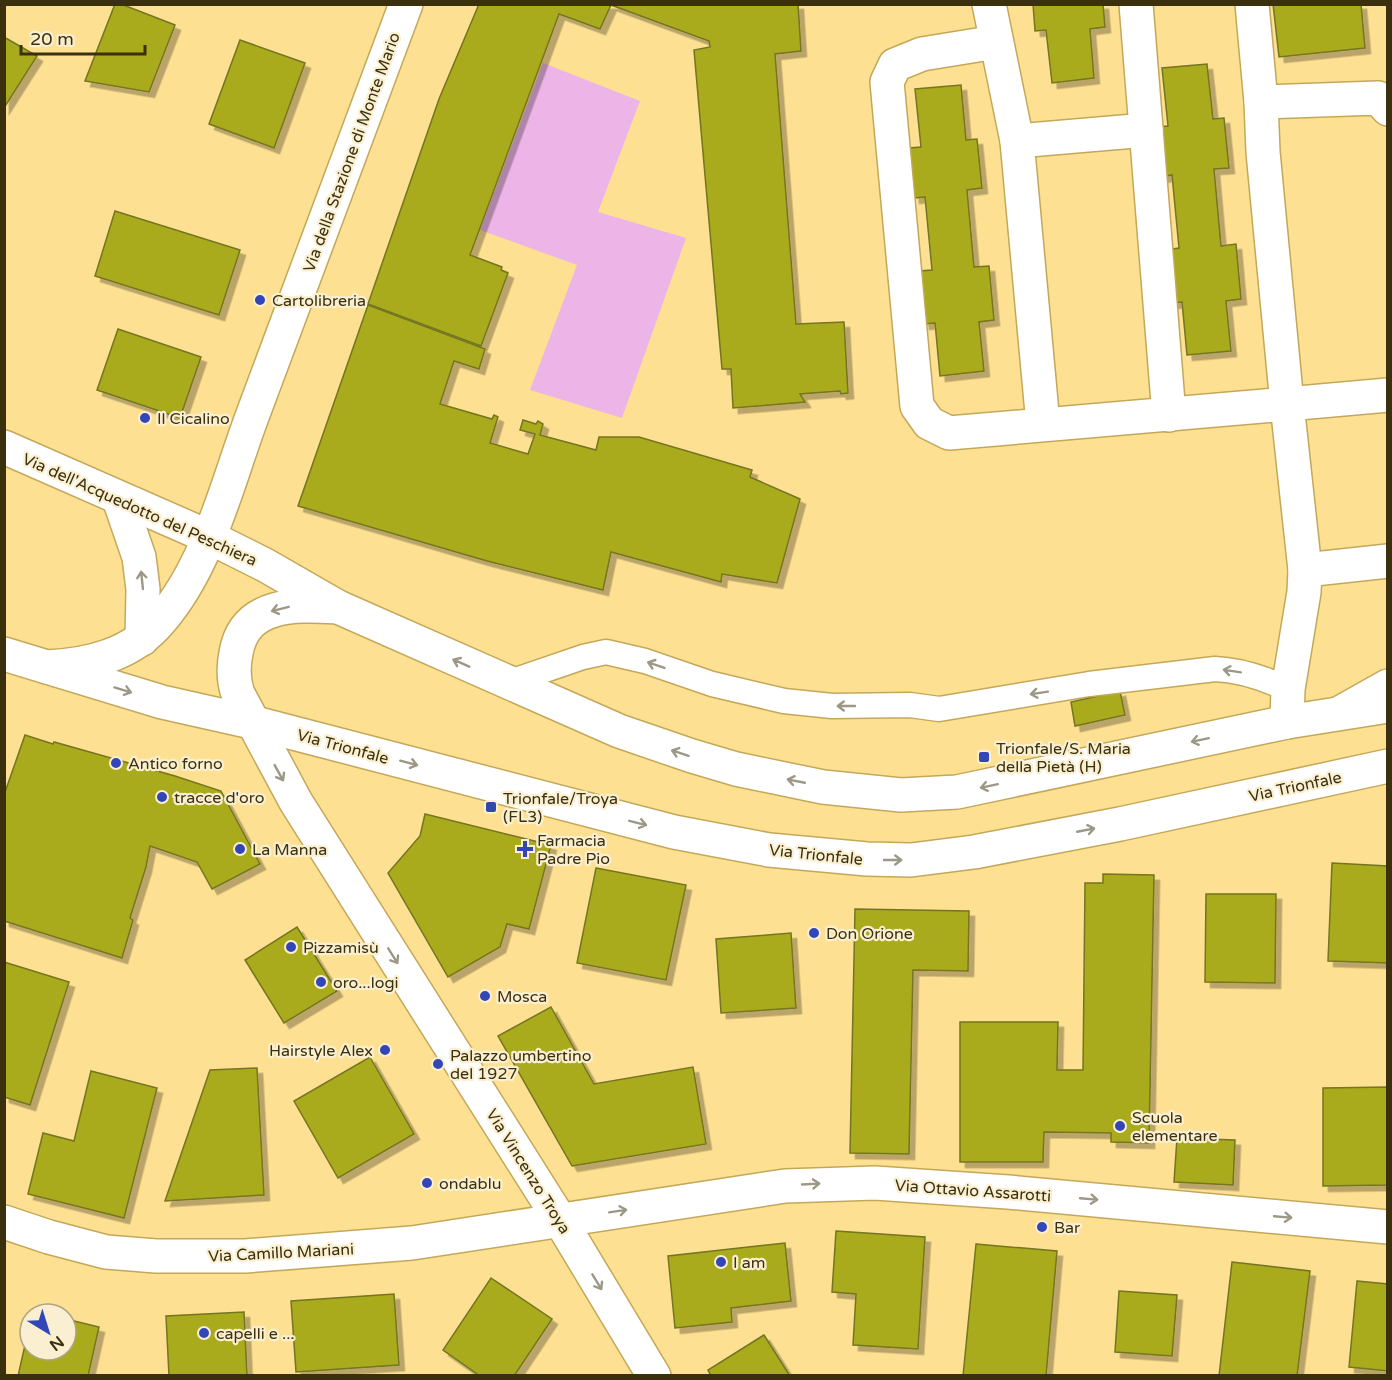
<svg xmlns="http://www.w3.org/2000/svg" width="1392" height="1380" viewBox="0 0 1392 1380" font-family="'Varela Round',sans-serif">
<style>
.green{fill:#edb4e7}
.building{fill:#a9aa1a;stroke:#747522;stroke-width:1.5;filter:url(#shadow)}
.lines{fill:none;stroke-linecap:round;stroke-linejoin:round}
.lane-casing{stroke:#c4a85a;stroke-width:27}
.street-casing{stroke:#c4a85a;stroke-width:36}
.primary-casing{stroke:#c4a85a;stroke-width:36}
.lane{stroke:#fff;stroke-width:24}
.street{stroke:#fff;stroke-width:33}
.primary{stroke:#fff;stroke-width:33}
.oneway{stroke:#9d9886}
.poi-dot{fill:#3346b8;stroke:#faefd1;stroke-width:2}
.labels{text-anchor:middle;stroke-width:4.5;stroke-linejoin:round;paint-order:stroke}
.street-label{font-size:16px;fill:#3b300e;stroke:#faefd1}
.poi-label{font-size:16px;fill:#3b300e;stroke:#faefd1;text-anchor:start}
</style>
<defs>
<filter id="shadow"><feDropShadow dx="5.5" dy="5.5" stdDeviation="0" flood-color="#0004"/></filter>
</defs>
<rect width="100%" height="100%" fill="#fde091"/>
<path class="green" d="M543 63 640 101 598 212 686 238 622 418 530 390 577 265 480 230Z"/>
<g class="building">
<path d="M115 4H121L175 25 149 92 85 81Z"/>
<path d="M479 4H798L801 51 775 54 796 324 844 322 848 393 841 394 840 391 800 394 805 402 733 408 731 369H722L694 50 710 47 709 41 611 5 600 29 559 14 470 255 502 267 501 270 508 273 481 346 368 304 439 99Z"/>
<path d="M1033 4H1103L1105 27 1090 29 1094 78 1052 83 1046 30 1035 31Z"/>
<path d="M1273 4H1361L1365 48 1279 57Z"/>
<path d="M4 37 37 56 4 108Z"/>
<path d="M240 40 305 63 274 148 209 124Z"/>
<path d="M1207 64 1213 119 1224 118 1229 168 1214 169 1221 246 1236 244 1241 299 1226 301 1231 351 1187 355 1182 302 1171 303 1166 250 1179 248 1172 175 1161 177 1156 127 1168 126 1162 68Z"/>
<path d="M961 85 966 140 977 139 982 188 967 190 974 267 989 266 994 320 979 322 984 371 940 376 935 323 924 324 919 271 932 270 925 197 914 198 909 148 921 147 915 89Z"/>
<path d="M115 211 240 250 219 315 95 276Z"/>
<path d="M368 305 485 349 479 369 454 361 440 404 492 419 494 415 498 417 490 443 528 454 535 434 520 430 523 420 536 424 538 421 543 424 540 435 596 450 599 437H639L752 470 750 477 800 499 777 583 722 574 721 582 611 552 603 590 487 561 298 506Z"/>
<path d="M118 329 201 357 180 418 97 390Z"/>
<path d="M1120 691 1125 715 1075 726 1071 702Z"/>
<path d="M25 735 53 744 54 742 175 776 221 791 260 864 212 889 197 862 150 846 146 867 130 918 133 920 122 958 4 921V795Z"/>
<path d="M425 814 551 845 529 929 507 924 500 947 448 977 388 873 420 836Z"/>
<path d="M1332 863 1388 866V963L1328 961Z"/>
<path d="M596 868 686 885 666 980 577 963Z"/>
<path d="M1103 874 1154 875 1149 1143 1111 1142V1133L1044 1132 1043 1162H960V1022H1058L1057 1070H1083L1085 883H1103Z"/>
<path d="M1206 894H1276L1275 983 1205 982Z"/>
<path d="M855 909 969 911 968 971 913 970 909 1154 850 1153Z"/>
<path d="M297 927 337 991 284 1023 245 960Z"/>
<path d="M791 933 796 1008 721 1013 716 939Z"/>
<path d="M4 962 69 982 30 1105 4 1097Z"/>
<path d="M551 1007 594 1084 693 1067 706 1144 572 1166 498 1036Z"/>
<path d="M370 1057 414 1134 338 1178 294 1101Z"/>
<path d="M257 1068 264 1195 165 1201 210 1070Z"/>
<path d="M91 1071 157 1088 124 1218 28 1194 43 1133 74 1141Z"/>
<path d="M1388 1087V1185L1323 1186V1088Z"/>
<path d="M1177 1138 1235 1140 1233 1185 1174 1182Z"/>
<path d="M836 1231 925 1237 918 1349 853 1345 856 1294 832 1292Z"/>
<path d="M785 1243 791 1301 731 1308 732 1322 675 1328 668 1256Z"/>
<path d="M976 1244 1057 1251 1046 1376H963Z"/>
<path d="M1232 1262 1310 1271 1297 1376H1219Z"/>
<path d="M491 1278 552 1319 514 1376H480L443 1350Z"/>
<path d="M1357 1281 1388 1284V1371L1349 1367Z"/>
<path d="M1119 1291 1177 1295 1172 1356 1115 1352Z"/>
<path d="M394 1294 399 1365 296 1372 291 1301Z"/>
<path d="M244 1312 247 1376H169L166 1316Z"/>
<path d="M66 1319 99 1327 88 1376H18L30 1323V1350H66Z"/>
<path d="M764 1335 790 1376H711L708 1370Z"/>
</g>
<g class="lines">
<defs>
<path id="lane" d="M507 683 583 657 606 652 645 661 712 684 784 701 832 706 910 705 939 709 1089 684 1215 669C1241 670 1264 678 1288 689"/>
<g id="street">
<path d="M989 4 1017 141"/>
<path d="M1136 4 1169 415"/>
<path d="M1252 4 1261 102"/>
<path d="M996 42 922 54 895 65 887 82 917 406 929 423 949 433 1287 404 1305 570 1388 561"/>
<path d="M1388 109 1378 98 1261 102 1263 152 1287 404 1388 395"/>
<path d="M1043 424 1017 141 1146 130"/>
<path d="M119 499 139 557 143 589 142 639"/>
<path d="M338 607C298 605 245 601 236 653 233 668 233 680 238 694L296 802 560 1220 654 1376"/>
<path d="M47 667C89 665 132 655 161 620 209 564 227 483 253 414 304 278 355 141 406 4"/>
<path d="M1340 713 1388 686"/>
<path d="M1287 722 1288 689 1304 592 1305 570"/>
<path d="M4 1222 49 1237 106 1252 156 1256H245L412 1243 785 1186 875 1183 1008 1192 1388 1227"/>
</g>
<g id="primary">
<path d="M4 447 209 537 265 565 338 607 619 731 692 756 736 769 823 787 901 795 957 792 1287 722 1388 706"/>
<path d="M4 654 162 702 251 722 674 832 769 850 867 859 911 860 974 852 1120 824 1388 766"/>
</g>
</defs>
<use href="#lane" class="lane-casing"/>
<use href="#street" class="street-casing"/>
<use href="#primary" class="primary-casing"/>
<use href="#lane" class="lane"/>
<use href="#street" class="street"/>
<use href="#primary" class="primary"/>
</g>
<defs><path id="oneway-shaft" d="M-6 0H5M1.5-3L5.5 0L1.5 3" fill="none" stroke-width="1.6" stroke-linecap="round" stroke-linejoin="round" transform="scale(1.5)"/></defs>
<g class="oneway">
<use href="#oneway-shaft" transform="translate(142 580) rotate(-96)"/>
<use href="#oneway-shaft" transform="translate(280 609) rotate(166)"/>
<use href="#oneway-shaft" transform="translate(461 663) rotate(-156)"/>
<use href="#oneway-shaft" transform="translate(656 665) rotate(-161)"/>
<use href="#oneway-shaft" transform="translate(1232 671) rotate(-171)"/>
<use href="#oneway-shaft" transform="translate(123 690) rotate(17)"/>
<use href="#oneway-shaft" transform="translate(1039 693) rotate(171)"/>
<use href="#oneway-shaft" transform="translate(846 706) rotate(180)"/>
<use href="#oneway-shaft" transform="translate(1200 740) rotate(168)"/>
<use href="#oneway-shaft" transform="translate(680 753) rotate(-162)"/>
<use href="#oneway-shaft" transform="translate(409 763) rotate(15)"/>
<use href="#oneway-shaft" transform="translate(279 773) rotate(61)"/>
<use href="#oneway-shaft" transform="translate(796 781) rotate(-169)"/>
<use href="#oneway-shaft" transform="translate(989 786) rotate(168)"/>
<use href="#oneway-shaft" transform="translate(638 823) rotate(14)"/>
<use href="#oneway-shaft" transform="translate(1086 830) rotate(-11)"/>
<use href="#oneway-shaft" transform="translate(893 860)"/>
<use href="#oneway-shaft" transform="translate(393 956) rotate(58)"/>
<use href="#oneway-shaft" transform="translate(811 1184) rotate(-3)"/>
<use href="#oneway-shaft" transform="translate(1089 1199) rotate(5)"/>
<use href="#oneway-shaft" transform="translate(618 1211) rotate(-9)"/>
<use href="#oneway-shaft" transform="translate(1283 1217) rotate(5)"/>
<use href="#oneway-shaft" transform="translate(597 1282) rotate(59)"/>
</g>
<g class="poi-dot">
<circle cx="260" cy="300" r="6"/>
<circle cx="145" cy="418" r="6"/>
<rect x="978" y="751" width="12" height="12" rx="3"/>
<circle cx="116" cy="763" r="6"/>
<circle cx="162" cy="797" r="6"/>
<rect x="485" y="801" width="12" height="12" rx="3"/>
<circle cx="240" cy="849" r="6"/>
<path d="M522 840h6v6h6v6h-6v6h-6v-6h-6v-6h6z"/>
<circle cx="814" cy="933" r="6"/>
<circle cx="291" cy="947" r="6"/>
<circle cx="321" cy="982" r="6"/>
<circle cx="485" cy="996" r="6"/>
<circle cx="385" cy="1050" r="6"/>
<circle cx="438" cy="1064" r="6"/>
<circle cx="1120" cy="1126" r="6"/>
<circle cx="427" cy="1183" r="6"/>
<circle cx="1042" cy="1227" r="6"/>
<circle cx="721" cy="1262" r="6"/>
<circle cx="204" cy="1333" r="6"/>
</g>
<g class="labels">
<g class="street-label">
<text transform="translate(351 152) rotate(-70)" y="6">Via della Stazione di Monte Mario</text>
<text transform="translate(140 509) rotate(24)" y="6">Via dell'Acquedotto del Peschiera</text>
<text transform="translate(343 746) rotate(15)" y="6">Via Trionfale</text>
<text transform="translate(1295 786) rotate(-12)" y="6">Via Trionfale</text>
<text transform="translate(816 854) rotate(6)" y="6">Via Trionfale</text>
<text transform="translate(529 1171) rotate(58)" y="6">Via Vincenzo Troya</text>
<text transform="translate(973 1190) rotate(4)" y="6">Via Ottavio Assarotti</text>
<text transform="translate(281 1252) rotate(-3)" y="6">Via Camillo Mariani</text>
</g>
<g class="poi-label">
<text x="272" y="306">Cartolibreria</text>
<text x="157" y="424">Il Cicalino</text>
<text x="996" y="754">Trionfale/S. Maria<tspan x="996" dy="18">della Pietà (H)</tspan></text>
<text x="128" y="769">Antico forno</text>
<text x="174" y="803">tracce d'oro</text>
<text x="503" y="804">Trionfale/Troya<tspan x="503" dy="18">(FL3)</tspan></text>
<text x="537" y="846">Farmacia<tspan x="537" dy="18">Padre Pio</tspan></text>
<text x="252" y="855">La Manna</text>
<text x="826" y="939">Don Orione</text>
<text x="303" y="953">Pizzamisù</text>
<text x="333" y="988">oro...logi</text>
<text x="497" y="1002">Mosca</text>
<text x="373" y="1056" text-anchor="end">Hairstyle Alex</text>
<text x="450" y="1061">Palazzo umbertino<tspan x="450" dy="18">del 1927</tspan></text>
<text x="1132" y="1123">Scuola<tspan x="1132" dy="18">elementare</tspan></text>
<text x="439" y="1189">ondablu</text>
<text x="1054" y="1233">Bar</text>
<text x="733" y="1268">I am</text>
<text x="216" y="1339">capelli e ...</text>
</g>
</g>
<rect width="1392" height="1380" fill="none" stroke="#3b300e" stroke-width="12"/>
<g transform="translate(48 1332) rotate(142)"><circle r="28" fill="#faefd1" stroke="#aea383" stroke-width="1.5"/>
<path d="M0-4.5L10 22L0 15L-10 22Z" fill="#3346b8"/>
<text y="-9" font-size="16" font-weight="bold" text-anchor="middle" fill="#3b300e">N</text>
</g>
<path d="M21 45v9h124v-9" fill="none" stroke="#3b300e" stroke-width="3"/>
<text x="30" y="45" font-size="18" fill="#3b300e" stroke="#faefd1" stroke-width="4.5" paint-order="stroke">20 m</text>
</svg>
